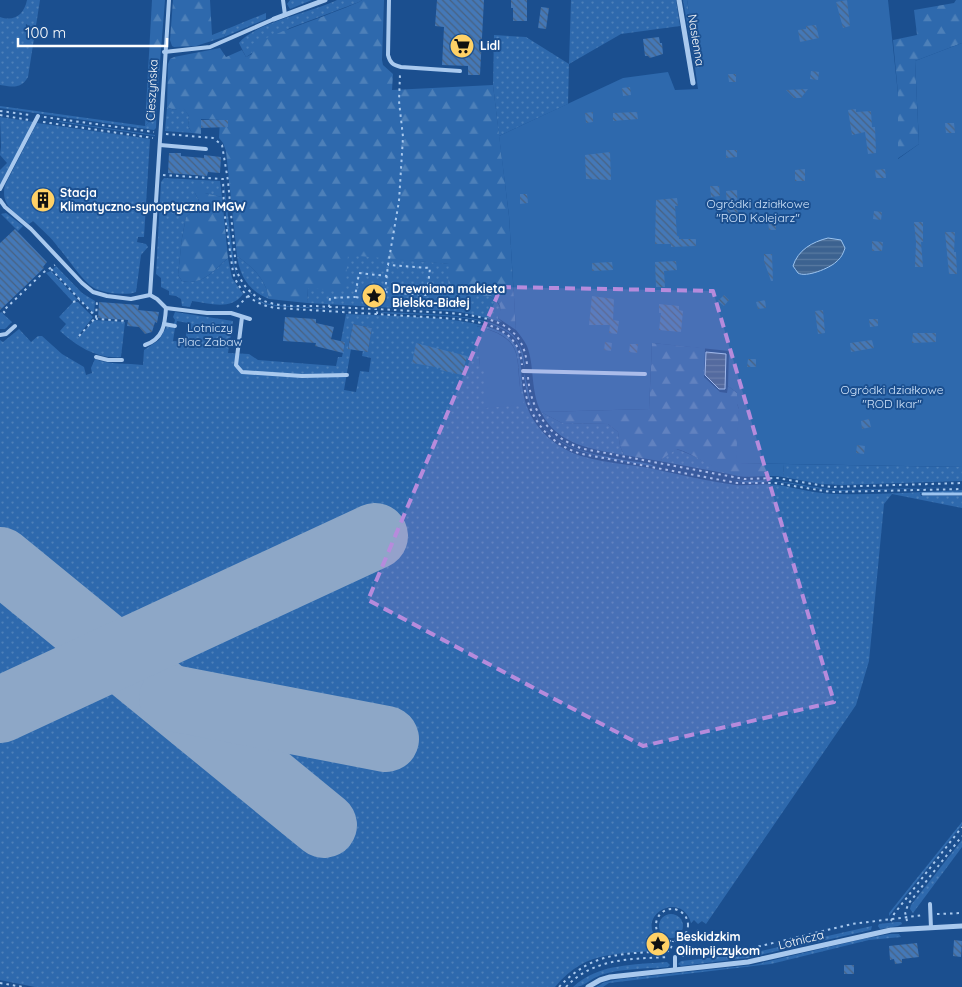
<svg xmlns="http://www.w3.org/2000/svg" width="962" height="987" viewBox="0 0 962 987" font-family="Quicksand,sans-serif">
<style>
.grass{fill:url(#grass-dots);fill-rule:evenodd}
.forest{fill:url(#forest-firs)}
.garden{fill:#2e69ad}
.water{fill:url(#water-rules);stroke:#9cc4f0}
.lines{fill:none;stroke-linecap:round;stroke-linejoin:round}
.stream{stroke:#9cc4f0;stroke-width:3}
.runway{stroke:#8da7c7;stroke-width:66}
.building{fill:url(#building-back-hatch)}
.path{stroke:#a9c9ee;stroke-width:2;stroke-dasharray:2.5 4;stroke-linecap:butt}
.service{stroke:#a9c9ee;stroke-width:4}
.minor{stroke:#a9c9ee;stroke-width:5}
.marked{fill:#b68bdc;fill-opacity:0.2;stroke:#b68bdc;stroke-width:4;stroke-dasharray:10 6;stroke-linejoin:round}
.labels{text-anchor:middle;stroke-width:4;stroke-linejoin:round;paint-order:stroke}
.street-label{font-size:12px;fill:#fff;stroke:#1b4f8f}
.poi-label{font-size:12px;font-weight:bold;fill:#fff;stroke:#1b4f8f;text-anchor:start}
.park-label{font-size:12px;fill:#cfe3fa;stroke:#1b4f8f}
</style>
<defs>
<pattern id="grass-dots" width="8" height="8" patternUnits="userSpaceOnUse" patternTransform="scale(1.25)"><rect width="8" height="8" fill="#2e69ad"/><path d="M2 2h.1M6 6h.1" fill="none" stroke="#4d80b9" stroke-width="1.8" stroke-linecap="round"/></pattern>
<pattern id="forest-firs" width="22" height="20" patternUnits="userSpaceOnUse" patternTransform="scale(1.25)"><rect width="22" height="20" fill="#2e69ad"/><path d="M5 1l3.5 6h-7zM16 11l3.5 6h-7z" fill="#4d80b9"/></pattern>
<pattern id="water-rules" width="6" height="5" patternUnits="userSpaceOnUse" patternTransform="scale(1.25)"><rect width="6" height="5" fill="#3c6290"/><path d="M0 2.5h6" fill="none" stroke="#597aa1"/></pattern>
<pattern id="building-back-hatch" width="6" height="6" patternUnits="userSpaceOnUse" patternTransform="scale(1.25)"><rect width="6" height="6" fill="#4478b7"/><path d="M-1 5l2 2M0 0l6 6M5-1l2 2" fill="none" stroke="#486282"/></pattern>
</defs>
<rect width="100%" height="100%" fill="#1b4f8f"/>
<g class="grass">
<path d="M27 0H40L28 77C21 89 13 87 0 85V17C14 22 24 15 27 0Z"/>
<path d="M290 0H312L290 9 287 4Z"/>
<path d="M337 0H362L359 2 290 28 246 57 239 43C254 23 313 12 337 0Z"/>
<path d="M571 0H676L680 26 621 34 569 64 568 104 499 136 493 85 494 35 526 37 569 64Z"/>
<path d="M683 0H687L700 68H695Z"/>
<path d="M266 13V19L224 37 227 29Z"/>
<path d="M157 99 156 128 154 130 0 108V106L145 126 152 119Z"/>
<path d="M167 107 174 110 183 107 189 116 188 126 192 133 165 131Z"/>
<path d="M0 117 34 122 0 186V170L7 163 0 155 1 147Z"/>
<path d="M59 121 155 135V136L59 122Z"/>
<path d="M37 123 150 139 144 237H138L137 242 146 244 148 247 141 255 136 292C128 296 102 293 94 288 82 281 67 257 58 247 51 237 42 230 33 221L29 224C15 212 0 206 5 185Z"/>
<path d="M164 178 220 181 222 197 205 193H195L199 201 197 208 186 217 182 238 178 275 182 281C202 286 215 270 228 258L232 278 243 294C231 311 209 303 192 301L190 307 182 306 181 299 176 296 169 295V291L161 287V278L156 274 161 182Z"/>
<path d="M224 182 234 265 239 281 247 292C226 270 226 212 224 182Z"/>
<path d="M6 213 23 226 18 231 1 214Z"/>
<path d="M348 254 450 264 448 291 468 296H490C498 302 504 308 498 318L502 322 467 313 450 311 307 303 308 288Z"/>
<path d="M237 256C253 267 266 280 269 299 249 291 240 277 237 256Z"/>
<path d="M56 266 82 293 95 301 94 314 52 270Z"/>
<path d="M51 271 78 300 72 301 46 273Z"/>
<path d="M253 297 264 303 276 305 370 312 276 306 264 304Z"/>
<path d="M73 302H78L93 317 78 336 79 337 94 320 125 322 121 357C97 359 78 347 60 331L66 324 59 317Z"/>
<path d="M1 312 12 322 5 329H0V313Z"/>
<path d="M175 312 233 321 228 353 249 354 258 360 336 366 338 357H342L345 342 341 341 346 314C383 316 478 315 506 335 524 348 520 372 523 391 526 415 542 436 563 448 584 461 619 463 643 467 674 473 705 481 736 485 750 486 764 483 778 485 797 488 817 494 837 494 879 495 921 492 962 490V493H920L921 496H962V508L892 494 884 504 869 661 856 705 706 924 702 921 698 924 694 920 691 923C682 890 636 914 657 939 659 942 663 944 666 946V949C621 956 588 947 555 987H35L0 980V340L3 342 19 329 31 342 38 336H42L62 354 84 367 86 375 92 373 91 368 95 359C110 365 127 363 143 365L144 350 159 340 167 326 175 328 173 341 185 342 188 323 177 321 176 325 174 324 175 320 173 317ZM353 324 372 328 368 352 363 351 362 356 371 358 369 372 360 371 356 392 344 390 351 349 348 348ZM477 326C525 338 516 355 521 396L485 408V366H480Z"/>
<path d="M380 312C413 314 481 312 508 331 520 340 524 354 525 368 522 360 522 349 516 340 496 314 435 316 406 314 397 314 387 314 380 312Z"/>
<path d="M524 373C528 384 528 398 533 410 551 450 592 454 630 461 639 462 650 463 656 467 591 454 531 455 524 373Z"/>
<path d="M541 412 562 423 608 424 618 432 620 446 624 455C592 449 557 445 541 412Z"/>
<path d="M676 449C693 454 712 466 729 474L659 461Z"/>
<path d="M784 464 962 467V481L841 485 821 484 783 477Z"/>
<path d="M733 480C748 482 761 479 776 481 798 483 819 489 841 490L962 487 841 491 821 489 774 481 750 483Z"/>
<path d="M962 822V825L889 916V913Z"/>
<path d="M962 840V847L913 913 910 909 911 905Z"/>
<circle cx="671" cy="926" r="12"/>
<path d="M897 922H901L902 924 898 926 880 929 878 926 879 924Z"/>
<path d="M872 926 871 930 747 958 681 966 678 964 681 961 747 954Z"/>
<path d="M890 934H899L901 937 869 940 771 964 609 983 603 987H596L605 982 621 979 753 965 863 939Z"/>
<path d="M667 962 670 965 668 967C647 969 622 968 601 975 589 979 586 987 573 987 599 963 634 965 667 962Z"/>
</g>
<g class="forest">
<path d="M152 0H165L157 99 152 119 145 126Z"/>
<path d="M173 0H210L212 35 227 29 224 37 196 46 174 47 172 46 170 40Z"/>
<path d="M362 0H384L382 60 383 65 393 74 392 90 493 85 509 216 516 330 498 318C502 306 502 305 490 296H468L448 291 449 264 348 255 345 291 308 288 307 303 269 299C266 280 253 267 237 256L226 151 223 143 219 138 220 120 201 119V134L192 133 188 126 189 116 183 108 174 110 167 107 168 64 170 59 174 57 220 48 226 57 242 50 246 57 252 54V44C287 29 324 17 359 2Z"/>
<path d="M956 0H962V43L915 61 919 144 897 159 898 94 893 40 917 35 914 10 954 3Z"/>
<path d="M197 184H203L205 187V193L222 197 228 258C214 270 203 286 182 281L178 275 182 238 186 217 197 208 199 201 195 193V186Z"/>
<path d="M652 343 705 348 704 377 720 392 727 393 728 386 737 393V404L739 409V463L784 464 783 477C765 474 747 480 729 474 711 468 695 454 677 449L659 461 624 455 620 446 618 432 608 424 562 423 541 412 649 409Z"/>
</g>
<g class="garden">
<path d="M687 0H888L898 94V159L919 144 915 61 962 43V467L739 463 736 460 739 409 737 404V393L728 386 729 351 652 343 649 409 541 412C530 389 535 367 527 346 524 340 520 335 516 330L509 216 499 136 623 78 668 72 675 90 698 89 695 68H699Z"/>
<path d="M476 326C533 340 511 363 524 405L485 408V366H480Z"/>
</g>
<g class="water">
<path d="M828 238 841 240 845 248C843 254 841 258 836 262 830 268 806 278 798 273 796 271 795 268 793 266 798 250 812 242 828 238Z"/>
<path d="M706 352 726 354 725 389H719L705 375Z"/>
</g>
<g class="lines">
<path class="stream" d="M923 494H962"/>
<g class="runway">
<path d="M0 560 324 825"/>
<path d="M172 698 386 739"/>
<path d="M0 710 375 536"/>
</g>
</g>
<g class="building">
<path d="M437 0H484L480 75H468V66L442 65 444 27 435 26Z"/>
<path d="M511 0H527V21H513V8H511Z"/>
<path d="M847 0 850 26 843 28 836 2Z"/>
<path d="M541 7 549 8 546 29 538 28Z"/>
<path d="M816 25 819 38 800 42 798 30 806 29V26Z"/>
<path d="M659 37 660 43H662L663 54 650 58 648 56H645L643 39Z"/>
<path d="M811 71 819 72 818 80 810 79Z"/>
<path d="M728 74H736V82H729Z"/>
<path d="M630 87 631 95 623 96 622 88Z"/>
<path d="M808 89 801 98H794L786 90Z"/>
<path d="M856 109V112L871 111 872 127H875L876 153 868 154 865 132 852 135 848 110Z"/>
<path d="M593 112V122L586 123 585 113Z"/>
<path d="M637 112 638 119 613 121V113Z"/>
<path d="M201 120H228V127L201 128Z"/>
<path d="M945 123H954L955 133H946Z"/>
<path d="M726 150H737V157L726 158Z"/>
<path d="M610 152 611 180 586 179 585 155Z"/>
<path d="M169 153H181V156L204 158V155L221 157 220 173 208 172 207 176 168 173Z"/>
<path d="M805 169V181H795V170Z"/>
<path d="M885 169 886 178H876L875 170Z"/>
<path d="M710 186H719L720 196 711 197Z"/>
<path d="M44 188 55 199 42 213 30 202Z"/>
<path d="M737 190 738 221H728L726 191Z"/>
<path d="M520 194H527L528 203 520 204Z"/>
<path d="M677 198 678 206H675L677 236H679V239H696V246L671 247V244H655L656 200Z"/>
<path d="M874 211 882 212 881 220 873 219Z"/>
<path d="M768 221H776V230H769Z"/>
<path d="M914 222H923V242H921L923 267H915L916 242Z"/>
<path d="M15 229 47 262 43 267 44 268 0 310V243Z"/>
<path d="M945 232H955L954 252H956L957 274H949Z"/>
<path d="M872 241 883 242 882 251H872Z"/>
<path d="M764 254H772L773 281H771L764 261Z"/>
<path d="M676 261 677 270 664 271 665 287H656L655 262Z"/>
<path d="M612 262 613 270 592 271V263Z"/>
<path d="M724 295 729 300 724 306 718 301Z"/>
<path d="M592 296 614 299 613 320 619 321 617 334 609 333 610 325H589Z"/>
<path d="M765 300 766 308 758 309 756 302Z"/>
<path d="M99 302 139 305 138 310 159 312 157 323 155 322 152 332 145 334 139 327 127 326 128 320 98 318Z"/>
<path d="M659 304 679 306V310L683 311 681 332 659 330 661 313H659Z"/>
<path d="M823 310 825 333 818 334 815 311Z"/>
<path d="M285 317 316 319V323L334 327 331 339 345 342 343 353 315 346 316 343 283 341Z"/>
<path d="M869 319H878V326L870 327Z"/>
<path d="M353 324 372 328 368 352 348 349Z"/>
<path d="M913 333H936V342L912 343Z"/>
<path d="M872 340 874 348 851 352 850 343Z"/>
<path d="M605 342 612 343 611 351 604 350Z"/>
<path d="M416 343 467 356 462 375 440 370 441 368 412 363Z"/>
<path d="M630 344H638L637 353 629 352Z"/>
<path d="M748 359H756V367H747Z"/>
<path d="M869 419 871 427 862 429 861 421Z"/>
<path d="M857 445 865 446 864 454 856 453Z"/>
<path d="M954 940 962 941 961 957 953 956Z"/>
<path d="M917 943 919 957 902 959V963L895 964 894 959 890 960 889 946Z"/>
<rect x="844" y="965" width="10" height="9"/>
</g>
<g class="lines">
<g class="path">
<path d="M0 111 30 115"/>
<path d="M0 115 29 120"/>
<path d="M44 117 154 132"/>
<path d="M43 122 153 138"/>
<path d="M166 134 213 138 222 145 228 181 236 268C240 282 249 293 262 300 277 307 297 306 314 306 347 308 380 309 413 311 440 313 487 312 509 329 521 338 526 351 527 365"/>
<path d="M163 175 223 179 224 210 233 272C238 292 255 305 276 308L458 319C488 323 519 329 522 365"/>
<path d="M51 269 96 317 97 301"/>
<path d="M385 292 427 295 430 268 388 265"/>
<path d="M356 297 378 303"/>
<path d="M73 302 80 300"/>
<path d="M237 307 251 293"/>
<path d="M329 307 330 298 355 297 359 273 387 276"/>
<path d="M5 313 3 311 44 272 55 265"/>
<path d="M377 314 378 299 385 292 388 265 399 201 403 137 399 101 400 74"/>
<path d="M79 336 96 317 97 319 126 321"/>
<path d="M523 377C526 414 546 444 582 454L737 483H775L831 492 962 489"/>
<path d="M528 377C531 412 550 439 584 449L744 479 777 478 831 487 962 483"/>
<circle cx="672" cy="925" r="16"/>
<path d="M937 914 962 913"/>
<path d="M891 921 894 914 962 827"/>
<path d="M907 921 905 912 909 903 962 836"/>
<path d="M680 951 701 927"/>
<path d="M681 956 748 949 852 924 924 915"/>
<path d="M0 983 23 987"/>
<path d="M559 987C593 951 623 954 670 951L673 941"/>
<path d="M566 987C593 958 631 959 668 957"/>
</g>
<g class="service">
<path d="M283 0 285 15"/>
<path d="M389 0 388 55C390 63 393 65 401 67L460 71"/>
<path d="M164 52 210 47 274 19"/>
<path d="M160 145 206 149"/>
<path d="M0 189 38 116"/>
<path d="M0 200 5 207 31 229 82 283 93 292 107 296 131 299 150 295 157 299 166 308 207 313H231L250 319"/>
<path d="M150 295 169 0"/>
<path d="M242 317 236 365 242 372 302 376 347 375"/>
<path d="M164 324 175 326"/>
<path d="M0 335 6 334 15 326"/>
<path d="M145 345C163 339 165 325 166 308"/>
<path d="M96 357 108 360H122"/>
<path d="M523 371 645 374"/>
<path d="M930 904 931 928"/>
<path d="M675 970V957"/>
</g>
<g class="minor">
<path d="M679 0 693 83"/>
<path d="M274 19 325 0"/>
<path d="M588 987 600 980 610 977 748 962 891 930 962 926"/>
</g>
</g>
<path class="marked" d="M501 287 713 291 834 702 643 746 368 600Z"/>
<defs>
<symbol id="supermarket-disc" viewBox="-11 -11 22 22"><circle r="9.5" fill="#ffd166" stroke="#1b4f8f"/><path d="M-6-5.5h2.5l.6 2H6L4.5 2H-2.5L-4.4-4H-6ZM-1.5 3.2a1.3 1.3 0 1 0 .1 0ZM3 3.2a1.3 1.3 0 1 0 .1 0Z" fill="#111"/></symbol>
<symbol id="building-disc" viewBox="-11 -11 22 22"><circle r="9.5" fill="#ffd166" stroke="#1b4f8f"/><path d="M-4-6H4V6H1V3H-1V6H-4ZM-2.5-4.3h1.7v1.8h-1.7ZM.8-4.3h1.7v1.8H.8ZM-2.5-1h1.7V.8h-1.7ZM.8-1h1.7V.8H.8Z" fill="#111"/></symbol>
<symbol id="sight-disc" viewBox="-11 -11 22 22"><circle r="9.5" fill="#ffd166" stroke="#1b4f8f"/><path d="M0-6L1.8-2.2L6-1.7L2.9 1.2L3.7 5.4L0 3.3L-3.7 5.4L-2.9 1.2L-6-1.7L-1.8-2.2Z" fill="#111"/></symbol>
</defs>
<g fill-rule="evenodd">
<use href="#supermarket-disc" x="448" y="32" width="28" height="28"/>
<use href="#building-disc" x="29" y="186" width="28" height="28"/>
<use href="#sight-disc" x="360" y="282" width="28" height="28"/>
<use href="#sight-disc" x="644" y="930" width="28" height="28"/>
</g>
<g class="labels">
<g class="street-label">
<text transform="translate(696 40) rotate(81)" y="4">Nasienna</text>
<text transform="translate(152 90) rotate(-87)" y="4">Cieszyńska</text>
<text transform="translate(801 940) rotate(-14)" y="4">Lotnicza</text>
</g>
<g class="poi-label">
<text x="480" y="50">Lidl</text>
<text x="60" y="197">Stacja<tspan x="60" dy="14">Klimatyczno-synoptyczna IMGW</tspan></text>
<text x="392" y="293">Drewniana makieta<tspan x="392" dy="14">Bielska-Białej</tspan></text>
<text x="676" y="941">Beskidzkim<tspan x="676" dy="14">Olimpijczykom</tspan></text>
</g>
<g class="park-label">
<text x="758" y="208">Ogródki działkowe<tspan x="758" dy="14">"ROD Kolejarz"</tspan></text>
<text x="210" y="332">Lotniczy<tspan x="210" dy="14">Plac Zabaw</tspan></text>
<text x="892" y="394">Ogródki działkowe<tspan x="892" dy="14">"ROD Ikar"</tspan></text>
</g>
</g>
<path d="M18 38v8h149v-8" fill="none" stroke="#ffffff" stroke-width="2.5"/>
<text x="25" y="38" font-size="15" fill="#ffffff" stroke="#1b4f8f" stroke-width="4" paint-order="stroke">100 m</text>
</svg>
